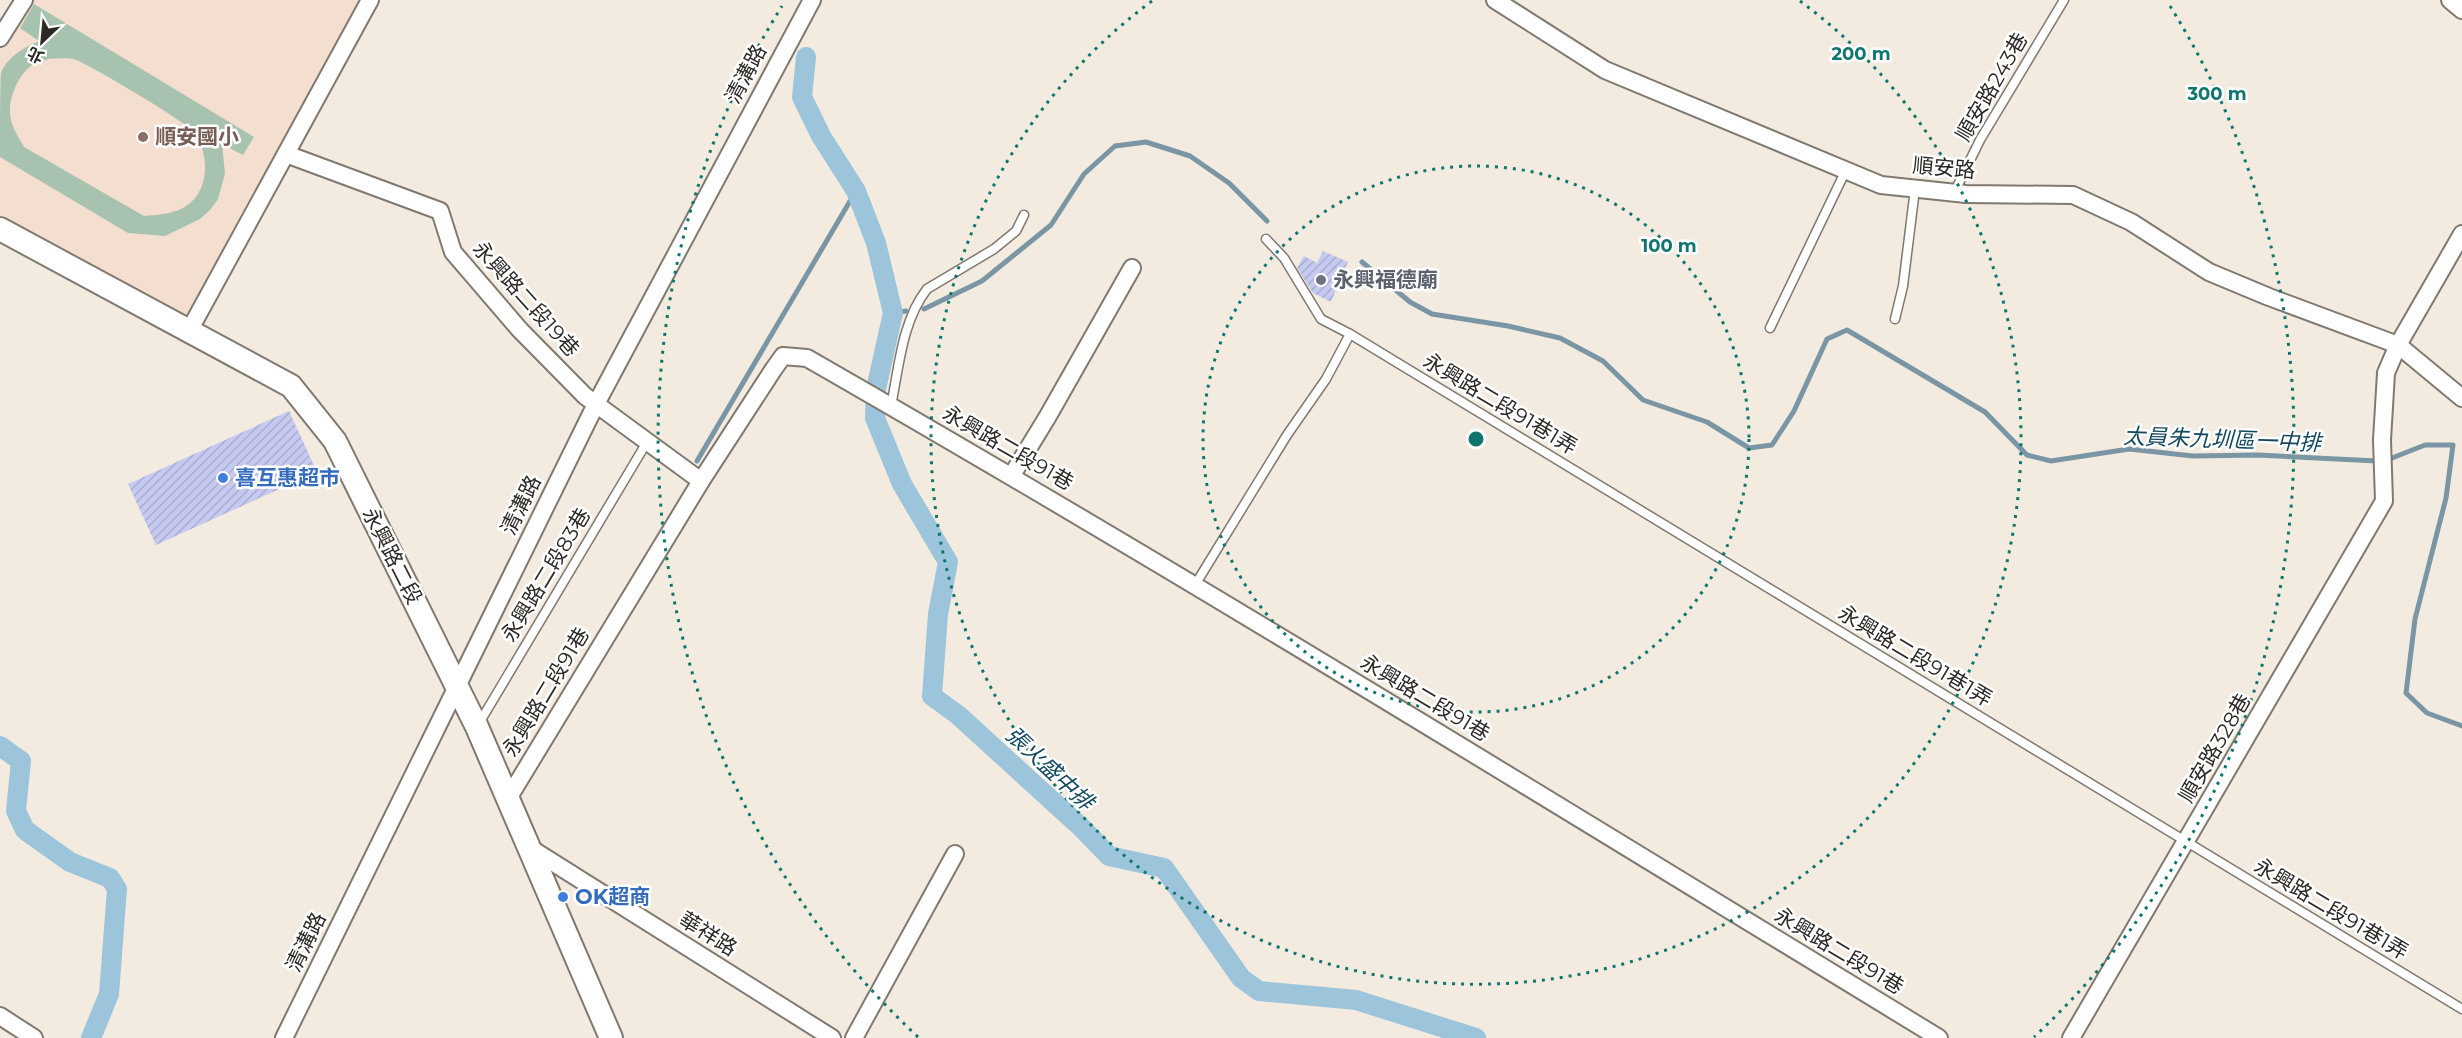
<svg xmlns="http://www.w3.org/2000/svg" width="2462" height="1038" viewBox="0 0 2462 1038" font-family="Montserrat,'Noto Sans TC',sans-serif">
<style>
.education{fill:#f3ded0}
.garden{fill:#a7c3af;fill-rule:evenodd}
.lines{fill:none;stroke-linecap:round;stroke-linejoin:round}
.stream{stroke:#7a96a4;stroke-width:5}
.canal{stroke:#9cc5db;stroke-width:20}
.building{fill:url(#building-hatch)}
.lane-casing{stroke:#80796f;stroke-width:11}
.street-casing{stroke:#80796f;stroke-width:20}
.secondary-casing{stroke:#80796f;stroke-width:26}
.lane{stroke:#fff;stroke-width:8}
.street{stroke:#fff;stroke-width:16}
.secondary{stroke:#fff;stroke-width:22}
.ring{fill:none;stroke:#0f766e;stroke-width:3;stroke-dasharray:3 6}
.education-dot{fill:#8d6e63;stroke:#fff;stroke-width:2}
.worship-dot{fill:#6b7280;stroke:#fff;stroke-width:2}
.shop-dot{fill:#3f7fe0;stroke:#fff;stroke-width:2}
.labels{text-anchor:middle;stroke-width:5;stroke-linejoin:round;paint-order:stroke}
.street-label{font-size:21px;fill:#2c2924;stroke:#fff}
.education-label{font-size:21px;font-weight:bold;fill:#785e54;stroke:#fff;text-anchor:start}
.worship-label{font-size:21px;font-weight:bold;fill:#5b616d;stroke:#fff;text-anchor:start}
.shop-label{font-size:21px;font-weight:bold;fill:#366cbe;stroke:#fff;text-anchor:start}
.water-label{font-size:22px;font-style:italic;fill:#13485f;stroke:#fff}
.centre{fill:#0f766e;stroke:#fff;stroke-width:3}
.ring-label{font-size:18px;text-anchor:middle;font-weight:bold;fill:#0f766e;stroke:#fff;stroke-width:5;stroke-linejoin:round;paint-order:stroke}
</style>
<defs>
<pattern id="building-hatch" width="6" height="6" patternUnits="userSpaceOnUse" patternTransform="scale(1.5)"><rect width="6" height="6" fill="#c6caf0"/><path d="M-1 1l2-2M0 6l6-6M5 7l2-2" fill="none" stroke="#aaaece"/></pattern>
</defs>
<rect width="100%" height="100%" fill="#f3ebe0"/>
<path class="education" d="M32 0H359L187 322 0 223V51Z"/>
<path class="garden" d="M34 4 254 137 243 155 222 144 225 174 218 199 210 210 200 219 165 236 128 233 0 157C0 143 0 83 1 73 7 57 25 47 39 41L20 28ZM48 59C56 59 68 57 76 60 90 65 188 123 194 132 211 156 210 195 181 209 170 214 156 215 144 216L24 147C18 136 10 125 10 112 9 97 20 71 34 64 38 61 44 61 48 59Z"/>
<g class="lines">
<g class="stream">
<path d="M1362 262 1410 302 1432 314 1508 326 1560 338 1603 361 1643 400 1707 422 1749 448 1772 445 1794 411 1827 339 1847 330 1985 412 2027 455 2051 461 2129 449 2193 456 2258 455 2377 461"/>
<path d="M924 309 982 281 1051 225 1084 174 1115 146 1146 142 1190 156 1229 183 1267 221"/>
<path d="M893 313 906 311"/>
<path d="M2392 458 2425 445H2453L2446 498 2415 619 2406 693 2427 713 2462 726"/>
<path d="M697 461 856 191"/>
</g>
<g class="canal">
<path d="M806 57 802 97 821 136 856 191 876 243 893 313 876 389 875 418 902 484 948 562 938 614 932 696 958 715 1082 828 1109 856 1164 868 1241 978 1259 991 1356 1000 1476 1038"/>
<path d="M0 746 21 761 16 811 25 830 70 862 110 878 117 889 109 994 91 1038"/>
</g>
</g>
<g class="building">
<path d="M1323 251 1348 262 1331 302 1313 293 1297 268 1304 256 1317 263Z"/>
<path d="M289 411 317 472 156 545 128 484Z"/>
</g>
<g class="lines">
<defs>
<g id="lane">
<path d="M1954 193 1980 140 2064 0"/>
<path d="M1266 239 1284 258 1321 319 1350 334 2462 1009"/>
<path d="M1895 319 1903 286 1915 189"/>
<path d="M1770 328 1846 170"/>
<path d="M891 406C899 367 902 321 927 289L994 249 1016 231 1024 215"/>
<path d="M1195 585 1287 435 1326 379 1350 334"/>
<path d="M478 725 647 442"/>
</g>
<g id="street">
<path d="M1495 0 1605 70 1881 185 1966 194 2073 195 2131 222 2209 272 2269 297 2398 345 2462 398"/>
<path d="M2450 0 2462 10"/>
<path d="M0 38 24 0"/>
<path d="M286 154 440 211 453 252 520 330 585 396 701 481"/>
<path d="M189 331 370 0"/>
<path d="M1012 475 1048 416 1132 268"/>
<path d="M509 797 701 481 773 370 783 356 807 358C1189 577 1563 809 1939 1038"/>
<path d="M530 848 832 1038"/>
<path d="M0 1016 34 1038"/>
<path d="M284 1038 596 404 812 0"/>
<path d="M854 1038 955 854"/>
<path d="M2071 1038 2384 501 2382 440 2386 373 2398 345 2462 234"/>
</g>
<path id="secondary" d="M0 229 291 386 335 441 477 727 611 1038"/>
</defs>
<use href="#lane" class="lane-casing"/>
<use href="#street" class="street-casing"/>
<use href="#secondary" class="secondary-casing"/>
<use href="#lane" class="lane"/>
<use href="#street" class="street"/>
<use href="#secondary" class="secondary"/>
</g>
<g class="ring">
<circle cx="1476" cy="439" r="273"/>
<path d="M1800 1A545 545 0 1 1 1152 1"/>
<path d="M918 1037A818 818 0 0 1 782 6M2170 6A818 818 0 0 1 2034 1037"/>
</g>
<circle class="education-dot" cx="143" cy="137" r="6"/>
<circle class="worship-dot" cx="1321" cy="280" r="6"/>
<g class="shop-dot">
<circle cx="223" cy="478" r="6"/>
<circle cx="563" cy="897" r="6"/>
</g>
<g class="labels">
<g class="street-label">
<text transform="translate(746 74) rotate(-62)" y="7">清溝路</text>
<text transform="translate(1992 87) rotate(-60)" y="7">順安路243巷</text>
<text transform="translate(1944 168) rotate(5)" y="7">順安路</text>
<text transform="translate(526 299) rotate(48)" y="7">永興路二段19巷</text>
<text transform="translate(1500 404) rotate(31)" y="7">永興路二段91巷1弄</text>
<text transform="translate(1008 448) rotate(30)" y="7">永興路二段91巷</text>
<text transform="translate(521 505) rotate(-64)" y="7">清溝路</text>
<text transform="translate(392 556) rotate(63)" y="7">永興路二段</text>
<text transform="translate(546 575) rotate(-59)" y="7">永興路二段83巷</text>
<text transform="translate(1915 656) rotate(31)" y="7">永興路二段91巷1弄</text>
<text transform="translate(546 692) rotate(-59)" y="7">永興路二段91巷</text>
<text transform="translate(1425 698) rotate(31)" y="7">永興路二段91巷</text>
<text transform="translate(2215 748) rotate(-60)" y="7">順安路328巷</text>
<text transform="translate(2331 909) rotate(31)" y="7">永興路二段91巷1弄</text>
<text transform="translate(708 934) rotate(32)" y="7">華祥路</text>
<text transform="translate(306 942) rotate(-64)" y="7">清溝路</text>
<text transform="translate(1839 951) rotate(31)" y="7">永興路二段91巷</text>
</g>
<g class="education-label">
<text x="155" y="144">順安國小</text>
</g>
<g class="worship-label">
<text x="1333" y="287">永興福德廟</text>
</g>
<g class="shop-label">
<text x="235" y="485">喜互惠超市</text>
<text x="575" y="904">OK超商</text>
</g>
<g class="water-label">
<text transform="translate(2222 439) rotate(2)" y="8">太員朱九圳區一中排</text>
<text transform="translate(1050 768) rotate(43)" y="8">張火盛中排</text>
</g>
</g>
<circle cx="1476" cy="439" r="9" class="centre"/>
<g class="ring-label">
<text x="1861" y="60">200 m</text>
<text x="2217" y="100">300 m</text>
<text x="1669" y="252">100 m</text>
</g>
<g transform="translate(42 42) rotate(206)" stroke="#ffffff" stroke-width="4.5" paint-order="stroke">
<path d="M0-4.5L10 22L0 15L-10 22Z" fill="#2c2924"/>
<text y="-9" font-size="16" font-weight="bold" text-anchor="middle" fill="#2c2924">北</text>
</g>
</svg>
